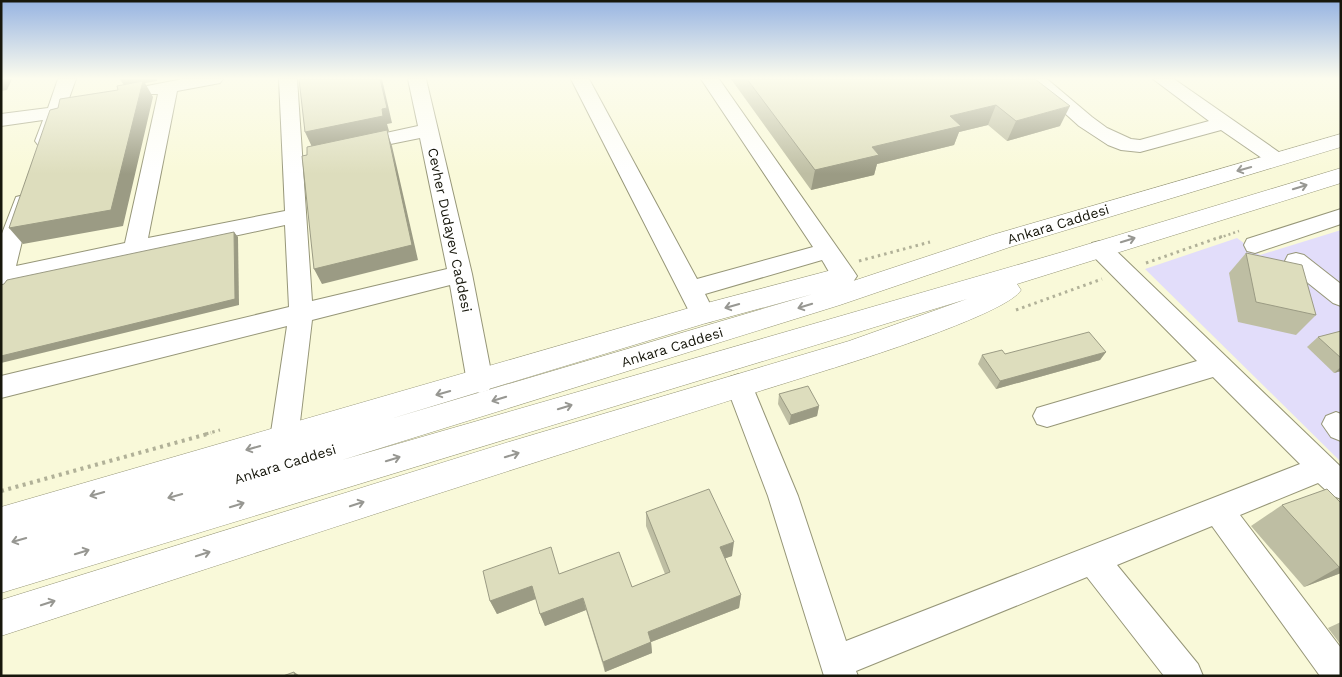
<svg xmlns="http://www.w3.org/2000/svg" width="1342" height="677" viewBox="0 0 1342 677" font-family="'Work Sans',sans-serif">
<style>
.green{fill:#e2ddfa}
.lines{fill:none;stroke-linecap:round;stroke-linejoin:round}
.minor-casing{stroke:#969678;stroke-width:2}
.major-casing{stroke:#969678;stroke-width:1}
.path-far2{stroke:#b1b198;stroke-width:2.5;stroke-dasharray:2 3;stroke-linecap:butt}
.path-far1{stroke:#b1b198;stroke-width:3;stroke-dasharray:2.5 4;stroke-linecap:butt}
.path{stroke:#b1b198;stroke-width:4;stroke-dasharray:3 4.5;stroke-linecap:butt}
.minor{fill:#fff;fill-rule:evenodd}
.major{fill:#fff;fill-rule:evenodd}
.wall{fill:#bebea3}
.shaded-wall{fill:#9b9b84}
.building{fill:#ddddbd;stroke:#9b9b84}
.oneway{stroke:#979792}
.labels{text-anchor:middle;stroke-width:4;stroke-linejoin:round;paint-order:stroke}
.street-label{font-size:14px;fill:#17170c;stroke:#fff}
</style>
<rect width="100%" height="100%" fill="#f9f9d9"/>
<path class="green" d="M1341 230V462L1145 269 1237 238 1260 255Z"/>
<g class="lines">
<defs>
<g id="minor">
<path d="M58 79H76L52 145 45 147 38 145 35 141 43 120 1 126V114L48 108Z"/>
<path d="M183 79H223L220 83 177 91 148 238 285 211 279 79H297L312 301 447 269 420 138 356 151 349 149 346 145 349 141 418 126 408 79H426L472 274 493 382 489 390 480 393 471 390 467 382 450 285 312 320 298 439 294 447 284 451 274 447 270 439 287 326 1 398V376L289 307 285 225 11 284 9 288 1 290V236L16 197 24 195 32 197 35 202 24 233 16 266 125 243 158 94H147L144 90 147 86Z"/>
<path d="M571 79H589L697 279 813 247 701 79H719L853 270 857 276 853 282C834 288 831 274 822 260L705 294 715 314 712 321 703 323 694 321Z"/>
<path d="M1027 79H1047L1092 117 1107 128 1131 139 1140 140 1209 121 1153 79H1174L1283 155 1286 159 1283 163 1276 165 1269 163 1221 130 1140 152 1121 150 1108 145 1079 126Z"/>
<path d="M1341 209V224L1255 253 1247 251 1244 245 1247 239Z"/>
<path d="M1100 241 1108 243 1341 467V499L1331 495 1318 483 1240 515 1341 648V676H1320L1212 526 1117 565 1198 664 1203 676H1164L1087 577 856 671 858 676H824L768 496 726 385 730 377 739 374 748 377 752 385 798 496 846 641 1300 464 1213 377 1047 427 1037 424 1033 416 1037 408 1197 361 1092 255 1089 249 1092 243Z"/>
<path d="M1296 253 1304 255 1341 284V306L1333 303 1288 267 1285 261 1288 255Z"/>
<path d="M1336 412 1341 414V441L1331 437 1322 424 1326 416Z"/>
</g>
<path id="major" d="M1341 134V147L1010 247 840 305 342 460 1059 253 1341 168V183L1017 284 1021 290C1008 313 860 360 827 370 551 456 276 546 1 636V600L512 441 849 341 967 299 1 593V507L703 304 843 267 852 269 856 276 853 281 992 235ZM813 294 390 419 703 324Z"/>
</defs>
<use href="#minor" class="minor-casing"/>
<use href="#major" class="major-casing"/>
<path class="path-far2" d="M1219 238 1239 231"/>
<g class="path-far1">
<path d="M859 261 930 242"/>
<path d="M1146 263 1223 236"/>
<path d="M1016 310 1102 279"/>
<path d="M206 434 220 430"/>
</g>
<path class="path" d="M1 491 211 433"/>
<use href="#minor" class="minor"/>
<use href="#major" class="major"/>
</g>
<g class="wall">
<path d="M731 79H1035L1060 126 1007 141 988 125 959 132 954 145 877 164 874 175 811 190Z"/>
<path d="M1246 253 1316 315 1296 335 1238 322 1229 273Z"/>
<path d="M1341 331V371L1334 373 1307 347 1318 337Z"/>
<path d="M1106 352 1100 360 996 389 978 364 982 355Z"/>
<path d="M779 394 819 406 817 416 789 425 778 404Z"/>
<path d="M1341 503V573L1304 587 1251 526 1282 505Z"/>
<path d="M646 512 732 556 725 558 741 595 739 608 651 642 652 653 605 672 586 610 545 626 540 614 536 599 497 614 490 601 559 574 632 587 665 574 646 526Z"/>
<path d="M1341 622V645L1328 628Z"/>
</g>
<g class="shaded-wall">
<path d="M1 79H12L7 90 1 91Z"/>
<path d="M120 79H157V81L145 83 153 97 123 226 23 244 9 228 125 87Z"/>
<path d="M380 79H382L392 123 387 124 389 131 387 132 392 146 418 260 322 284 314 269 312 147 305 132 382 109Z"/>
<path d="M996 105 988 125 959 132 954 145 877 164 874 175 811 190 815 170 950 116Z"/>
<path d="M1070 106 1060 126 1007 141 1016 121Z"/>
<path d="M234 232 238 237 239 305 1 363V356Z"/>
<path d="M1106 352 1100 360 996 389 1000 381Z"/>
<path d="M1341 367V371L1334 373Z"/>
<path d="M819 406 817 416 789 425 791 415Z"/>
<path d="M734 542 732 556 718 561 720 547Z"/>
<path d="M1339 567H1341V573L1304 587Z"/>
<path d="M532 586 538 598 497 614 490 601Z"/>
<path d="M741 595 739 608 651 642 652 653 605 672 603 662 648 632Z"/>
<path d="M583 598 586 610 545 626 540 614Z"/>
<path d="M294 672 300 676H295Z"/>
</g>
<g class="building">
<path d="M299 79H380L387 108 382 109 383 116 305 132Z"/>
<path d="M747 79H1035L1070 106 1016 121 996 105 950 116 961 126 872 147 879 155 815 170Z"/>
<path d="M143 81 111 210 9 228 50 110 58 108 60 99 118 90 117 86Z"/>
<path d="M387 130 412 245 314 269 302 156 307 155V147Z"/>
<path d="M234 232 235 299 1 356V285L4 284 7 280Z"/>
<path d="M1246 253 1302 265 1316 315 1256 302Z"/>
<path d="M1341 331V358L1318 337Z"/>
<path d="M1089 332 1106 352 1000 381 982 355 1002 350 1005 354Z"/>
<path d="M808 386 819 406 791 415 779 394Z"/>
<path d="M709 489 734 542 720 547 741 595 648 632 651 642 603 662 583 598 540 614 532 586 490 601 483 571 551 547 559 574 619 552 632 587 670 572 646 512Z"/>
<path d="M1327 489 1341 503V567H1339L1282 505Z"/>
<path d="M294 672 295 676H283Z"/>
</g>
<defs><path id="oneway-shaft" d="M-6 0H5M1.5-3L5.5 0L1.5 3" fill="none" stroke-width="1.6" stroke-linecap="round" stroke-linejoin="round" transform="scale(1.25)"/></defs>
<g class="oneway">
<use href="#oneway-shaft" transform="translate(1244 169) rotate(164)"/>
<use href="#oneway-shaft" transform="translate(1300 187) rotate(-17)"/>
<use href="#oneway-shaft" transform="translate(1128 240) rotate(-17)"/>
<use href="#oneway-shaft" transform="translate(732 306) rotate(164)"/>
<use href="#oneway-shaft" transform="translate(805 306) rotate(163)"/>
<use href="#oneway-shaft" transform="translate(443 393) rotate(164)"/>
<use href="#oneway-shaft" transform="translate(499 399) rotate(163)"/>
<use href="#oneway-shaft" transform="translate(565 407) rotate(-17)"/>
<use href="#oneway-shaft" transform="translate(253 448) rotate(164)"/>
<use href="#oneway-shaft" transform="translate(512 455) rotate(-17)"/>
<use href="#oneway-shaft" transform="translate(393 459) rotate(-17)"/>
<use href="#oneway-shaft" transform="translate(97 494) rotate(164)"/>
<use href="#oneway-shaft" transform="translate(175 496) rotate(164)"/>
<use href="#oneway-shaft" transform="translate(357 504) rotate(-18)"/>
<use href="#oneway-shaft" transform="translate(237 505) rotate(-17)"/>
<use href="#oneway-shaft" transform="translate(19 540) rotate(164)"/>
<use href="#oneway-shaft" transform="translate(82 552) rotate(-17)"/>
<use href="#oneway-shaft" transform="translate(203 554) rotate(-18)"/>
<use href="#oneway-shaft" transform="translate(48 603) rotate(-18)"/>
</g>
<linearGradient id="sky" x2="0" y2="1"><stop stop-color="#97b4e2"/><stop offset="0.45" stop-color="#fcfcee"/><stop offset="1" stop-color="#fcfcee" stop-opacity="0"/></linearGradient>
<rect width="1342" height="174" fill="url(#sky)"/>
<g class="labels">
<g class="street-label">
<text transform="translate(1058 224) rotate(-17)" y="5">Ankara Caddesi</text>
<text transform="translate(450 230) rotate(78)" y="5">Cevher Dudayev Caddesi</text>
<text transform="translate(672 347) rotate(-17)" y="5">Ankara Caddesi</text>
<text transform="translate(285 464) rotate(-17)" y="5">Ankara Caddesi</text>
</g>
</g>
<rect width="1342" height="677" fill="none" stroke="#17170c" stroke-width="5"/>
</svg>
